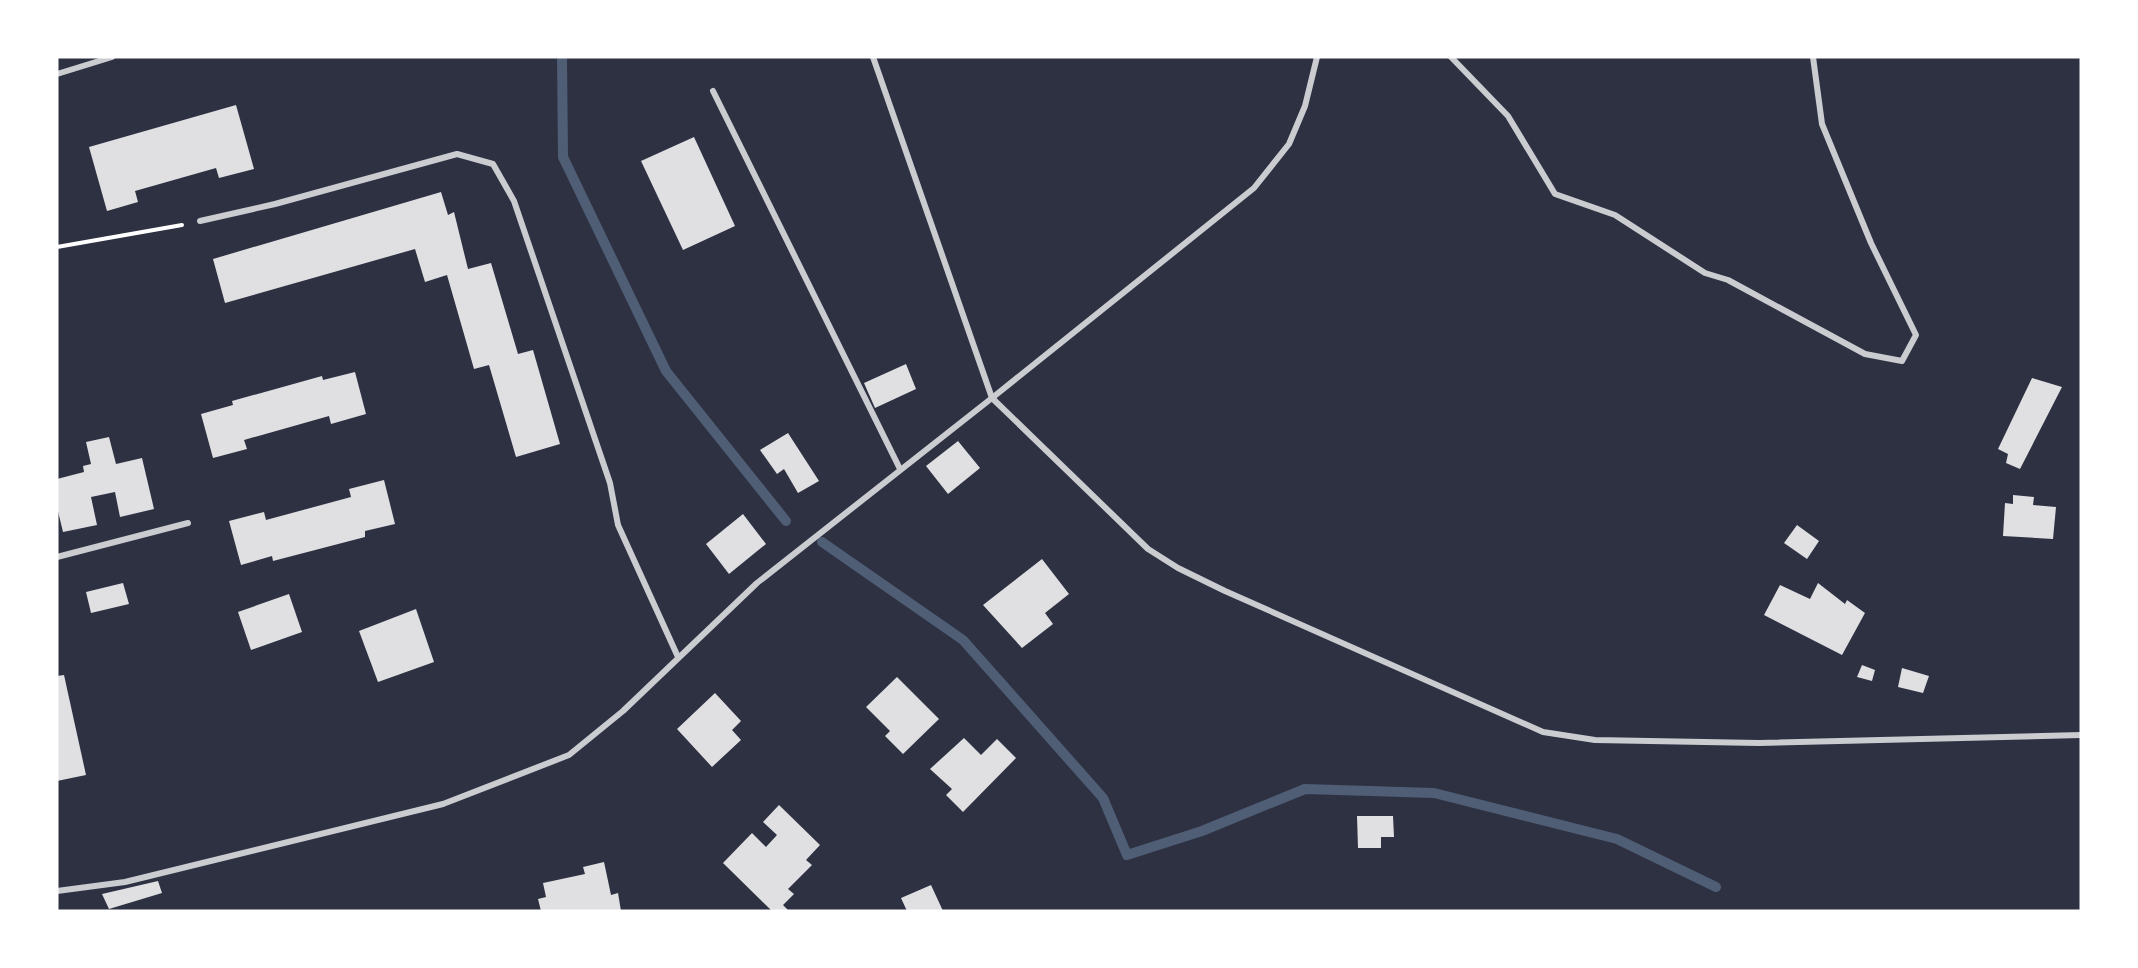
<svg xmlns="http://www.w3.org/2000/svg" width="2138" height="968" viewBox="0 0 2138 968" font-family="Inter,sans-serif">
<style>
.lines{fill:none;stroke-linecap:round;stroke-linejoin:round}
.stream{stroke:#4f5d75;stroke-width:10}
.building{fill:#e0e0e3}
.path{stroke:#fff;stroke-width:4}
.minor{stroke:#caccd0;stroke-width:6}
</style>
<rect width="100%" height="100%" fill="#2d3142"/>
<g class="lines">
<g class="stream">
<path d="M562 57 563 157 666 371 786 521"/>
<path d="M822 542 963 640 1103 798 1127 855 1202 831 1305 789 1434 793 1617 839 1716 887"/>
</g>
</g>
<g class="building">
<path d="M236 105 254 169 219 178 216 168 135 191 138 202 107 211 89 147Z"/>
<path d="M694 137 735 226 683 250 641 161Z"/>
<path d="M441 192 448 215 454 212 468 269 491 263 518 354 533 350 560 444 516 457 489 365 474 369 447 275 425 282 415 249 225 303 213 259Z"/>
<path d="M906 364 916 389 875 408 864 383Z"/>
<path d="M355 372 366 414 331 424 329 416 244 440 247 449 213 458 201 414 233 405 232 401 322 376 323 380Z"/>
<path d="M2032 378 2062 387 2020 469 2006 463 2008 454 1998 449Z"/>
<path d="M788 433 819 481 798 493 784 469 777 474 760 450Z"/>
<path d="M109 437 116 464 142 458 154 509 120 517 115 492 91 497 97 525 63 532 57 507V479L84 472 83 466 91 464 86 442Z"/>
<path d="M958 441 980 468 948 494 926 466Z"/>
<path d="M384 480 395 524 365 531V537L273 561 272 556 241 565 229 521 264 512 266 520 351 497 349 489Z"/>
<path d="M2013 495 2034 497 2033 505 2056 507 2053 539 2003 536 2005 503 2013 504Z"/>
<path d="M743 514 766 544 729 574 706 544Z"/>
<path d="M1797 525 1819 541 1807 559 1784 543Z"/>
<path d="M1042 559 1069 594 1045 613 1053 624 1022 648 983 605Z"/>
<path d="M123 583 129 604 91 613 86 592Z"/>
<path d="M1818 583 1845 604 1847 600 1865 613 1842 655 1764 615 1780 585 1810 599Z"/>
<path d="M289 594 302 632 251 650 238 612Z"/>
<path d="M416 609 434 662 378 682 359 631Z"/>
<path d="M1862 665 1875 670 1872 681 1857 677Z"/>
<path d="M1902 668 1929 676 1923 693 1898 687Z"/>
<path d="M64 675 86 775 57 781V676Z"/>
<path d="M897 677 939 719 903 754 885 736 890 731 866 707Z"/>
<path d="M715 693 741 721 732 730 741 740 712 767 677 729Z"/>
<path d="M964 738 981 755 997 739 1016 758 963 812 946 795 952 789 930 769Z"/>
<path d="M779 805 820 845 806 860 812 865 788 889 794 894 783 905 788 910 787 911H772L723 863 752 833 766 847 777 835 763 822Z"/>
<path d="M1357 816H1393L1394 837H1381V848H1358Z"/>
<path d="M604 862 611 895 618 893 621 911H541L538 899 546 897 543 883 585 874 583 867Z"/>
<path d="M158 881 162 893 109 909 102 894Z"/>
<path d="M931 885 943 911H907L901 898Z"/>
</g>
<g class="lines">
<path class="path" d="M57 247 182 225"/>
<g class="minor">
<path d="M873 57 992 398 1148 549 1178 568 1225 591 1543 732 1595 740 1759 743 2081 735"/>
<path d="M1451 57 1508 116 1555 194 1615 215 1705 273 1728 280 1865 354 1902 361 1916 335 1871 243 1822 124 1813 57"/>
<path d="M57 74 112 57"/>
<path d="M713 91 900 469"/>
<path d="M200 221 275 204 457 154 493 164 514 201 610 483 618 525 678 657"/>
<path d="M57 557 188 523"/>
<path d="M57 891 125 882 443 804 569 755 623 711 757 583 992 398 1254 188 1289 144 1305 106 1317 57"/>
</g>
</g>
<rect width="2138" height="968" fill="none" stroke="#ffffff" stroke-width="117"/>
</svg>
